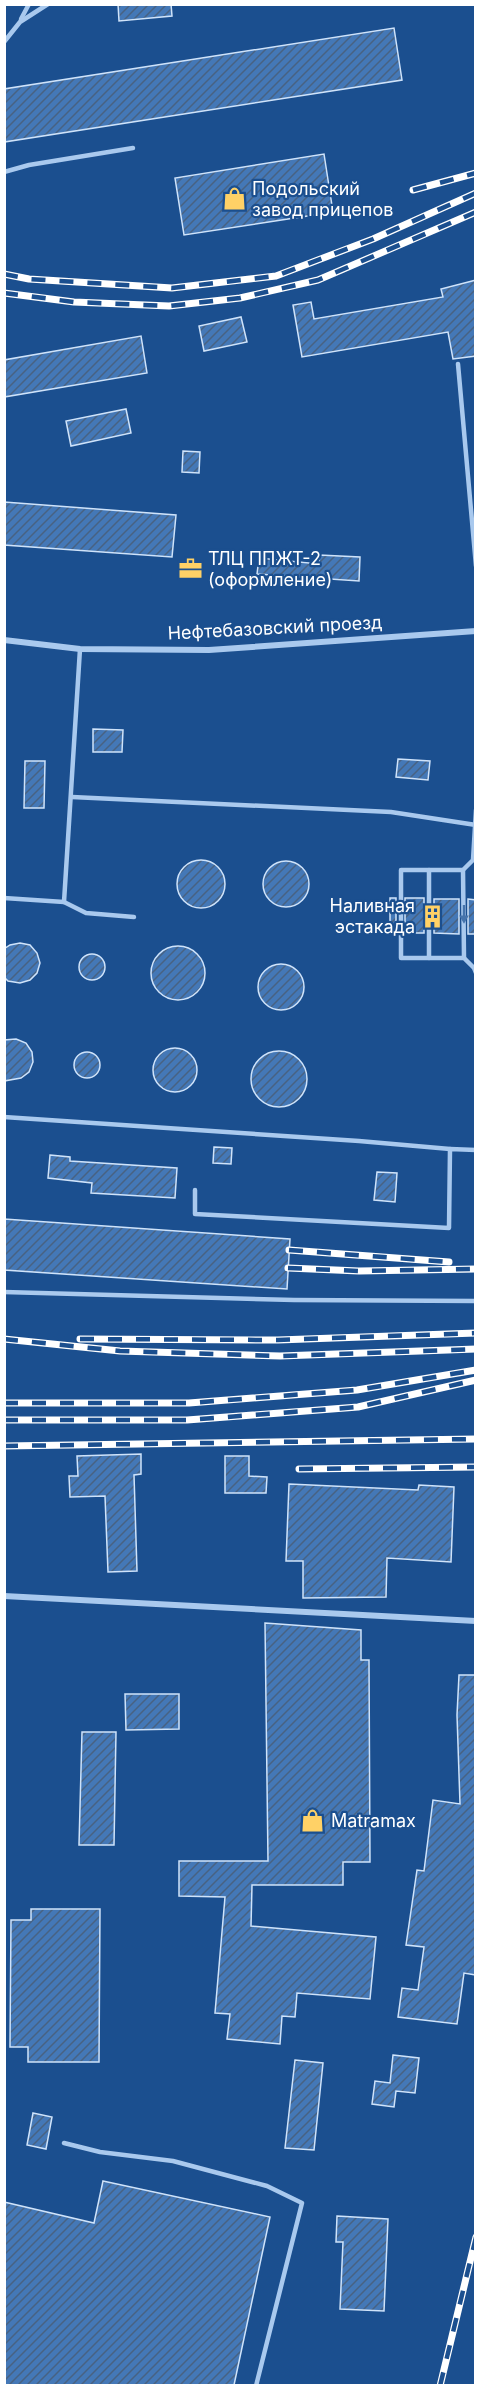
<svg xmlns="http://www.w3.org/2000/svg" width="480" height="2390" viewBox="0 0 480 2390" font-family="Inter,sans-serif">
<style>
.building{fill:url(#building-hatch);stroke:#cfe3fa;stroke-width:1.5}
.lines{fill:none;stroke-linecap:round;stroke-linejoin:round}
.lane{stroke:#a9c9ee;stroke-width:4.5}
.street{stroke:#a9c9ee;stroke-width:6}
.rail-casing{stroke:#fff;stroke-width:7}
.rail{stroke:#1b4f8f;stroke-width:4.5;stroke-dasharray:14;stroke-linecap:butt}
.oneway{fill:#4674ac}
.labels{text-anchor:middle;stroke-width:4.5;stroke-linejoin:round;paint-order:stroke}
.poi-label{font-size:18px;fill:#fff;stroke:#1b4f8f;text-anchor:start}
.street-label{font-size:18px;fill:#fff;stroke:#1b4f8f}
</style>
<defs>
<pattern id="building-hatch" width="6" height="6" patternUnits="userSpaceOnUse" patternTransform="scale(1.5)"><rect width="6" height="6" fill="#4478b7"/><path d="M-1 1l2-2M0 6l6-6M5 7l2-2" fill="none" stroke="#486282"/></pattern>
</defs>
<rect width="100%" height="100%" fill="#1b4f8f"/>
<g class="building">
<path d="M118 4H171L172 16 119 21Z"/>
<path d="M394 28 402 80 4 142V89Z"/>
<path d="M324 154 333 212 184 235 175 178Z"/>
<path d="M476 280V356L453 359 448 332 302 357 293 305 311 302 314 319 443 297 441 289Z"/>
<path d="M241 317 247 342 204 351 199 326Z"/>
<path d="M141 336 147 373 4 397V360Z"/>
<path d="M126 409 131 433 71 446 66 421Z"/>
<path d="M183 451 200 452 199 473 182 472Z"/>
<path d="M4 502 176 515 172 557 4 545Z"/>
<path d="M319 555 360 557 359 581 257 574 259 558 319 564Z"/>
<path d="M93 729 123 730 122 752H93Z"/>
<path d="M398 759 430 761 428 780 396 777Z"/>
<path d="M25 761H45L44 808H24Z"/>
<circle cx="201" cy="884" r="24"/>
<circle cx="286" cy="884" r="23"/>
<path d="M390 898H396V933L390 932Z"/>
<rect x="405" y="898" width="19" height="35"/>
<path d="M434 899H459V934L434 933Z"/>
<path d="M468 899 476 900V934H468Z"/>
<path d="M20 943 30 945 37 953 40 963 37 973 30 980 20 983 8 981 4 977V949L10 945Z"/>
<circle cx="178" cy="973" r="27"/>
<circle cx="92" cy="967" r="13"/>
<circle cx="281" cy="987" r="23"/>
<path d="M16 1039 26 1043 32 1052 33 1062 29 1072 21 1078 4 1081V1040Z"/>
<circle cx="175" cy="1070" r="22"/>
<circle cx="279" cy="1079" r="28"/>
<circle cx="87" cy="1065" r="13"/>
<path d="M214 1147 232 1148 231 1164 213 1163Z"/>
<path d="M50 1155 70 1157V1161L177 1168 175 1198 91 1193 92 1183 48 1178Z"/>
<path d="M377 1172 397 1173 395 1202 374 1200Z"/>
<path d="M4 1219 290 1239 287 1289 4 1270Z"/>
<path d="M141 1454V1474L134 1475 137 1571 108 1572 105 1496 70 1497 69 1476H78L77 1456Z"/>
<path d="M225 1456H249V1476L267 1477 266 1493H225Z"/>
<path d="M289 1484 418 1490 419 1485 454 1487 451 1562 387 1558 386 1597 303 1598V1561H286Z"/>
<path d="M265 1623 361 1630V1660H369L370 1862H343V1885H252L251 1926 376 1937 370 1999 297 1993 295 2017 282 2016 280 2044 227 2039 230 2014 215 2013 225 1897 179 1896V1861H268Z"/>
<path d="M459 1675H476V1975L464 1973 457 2024 398 2017 402 1988 418 1990 424 1947 406 1945 417 1870 424 1871 433 1800 460 1804 457 1715Z"/>
<path d="M125 1694H179V1729L126 1730Z"/>
<path d="M82 1732H116L114 1845H79Z"/>
<path d="M31 1909H100L99 2062H28V2047H10L11 1920H31Z"/>
<path d="M393 2055 419 2058 415 2093 396 2091 394 2107 372 2104 375 2081 390 2083Z"/>
<path d="M295 2060 323 2063 314 2150 285 2148Z"/>
<path d="M33 2113 52 2117 46 2149 27 2145Z"/>
<path d="M103 2181 270 2217 234 2385H4V2202L94 2223Z"/>
<path d="M337 2216 388 2219 384 2311 340 2309 343 2242H336Z"/>
</g>
<g class="lines">
<g class="lane">
<path d="M21 19 29 4"/>
<path d="M4 42 20 22 48 4"/>
<path d="M4 172 29 165 133 148"/>
<path d="M458 364 476 566"/>
<path d="M72 797 391 812 476 825"/>
<path d="M476 810 473 860 463 870H401V958H464L474 968 476 973"/>
<path d="M429 870V958"/>
<path d="M463 870 464 958"/>
<path d="M4 898 64 902 80 649"/>
<path d="M64 902 86 913 134 917"/>
<path d="M4 1117 359 1141 450 1149"/>
<path d="M195 1190V1214L449 1228 450 1149 476 1150"/>
<path d="M4 1292 294 1300 476 1301"/>
<path d="M64 2143 100 2152 173 2161 267 2186 302 2203 256 2386"/>
</g>
<g class="street">
<path d="M4 640 80 649 209 650 476 631"/>
<path d="M4 1596 476 1621"/>
</g>
<defs>
<g id="rail">
<path d="M413 190 476 173"/>
<path d="M4 274 29 279 172 288 276 276 373 239 476 193"/>
<path d="M4 293 74 302 169 306 240 298 318 280 476 212"/>
<path d="M289 1250 449 1262"/>
<path d="M288 1268 359 1271 476 1269"/>
<path d="M4 1339 120 1351 280 1356 476 1349"/>
<path d="M80 1339 278 1340 476 1333"/>
<path d="M4 1403H189L357 1390 476 1370"/>
<path d="M4 1420H187L358 1407 476 1380"/>
<path d="M4 1446 476 1439"/>
<path d="M299 1469 476 1467"/>
<path d="M440 2386 476 2237"/>
</g>
</defs>
<use href="#rail" class="rail-casing"/>
<use href="#rail" class="rail"/>
</g>
<defs><path id="oneway-solid" d="M-6-.8H1V-3.2L6.5 0L1 3.2V.8H-6Z" transform="scale(1.5)"/></defs>
<use class="oneway" href="#oneway-solid" transform="translate(464 914) rotate(90)"/>
<defs>
<symbol id="shop-bare" viewBox="-9 -9 18 18"><path d="M-5-2.5h2.3a2.7 3.5 0 0 1 5.4 0H5L5.5 6h-11ZM-1.5-2.5h3a1.5 2.3 0 0 0-3 0Z" fill="#ffd166" stroke="#1b4f8f" stroke-width="2.5" paint-order="stroke"/></symbol>
<symbol id="office-bare" viewBox="-9 -9 18 18"><path d="M-6-3h4V-5.5h4V-3h4V5H-6ZM-1-4.5V-3h2v-1.5ZM-6 0V1H6V0Z" fill="#ffd166" stroke="#1b4f8f" stroke-width="2.5" paint-order="stroke"/></symbol>
<symbol id="building-bare" viewBox="-9 -9 18 18"><path d="M-4-6H4V6H1V3H-1V6H-4ZM-2.5-4.3h1.7v1.8h-1.7ZM.8-4.3h1.7v1.8H.8ZM-2.5-1h1.7V.8h-1.7ZM.8-1h1.7V.8H.8Z" fill="#ffd166" stroke="#1b4f8f" stroke-width="2.5" paint-order="stroke"/></symbol>
</defs>
<g fill-rule="evenodd">
<use href="#shop-bare" x="218" y="182" width="33" height="33"/>
<use href="#office-bare" x="174" y="552" width="33" height="33"/>
<use href="#building-bare" x="416" y="900" width="33" height="33"/>
<use href="#shop-bare" x="296" y="1804" width="33" height="33"/>
</g>
<g class="labels">
<g class="poi-label">
<text x="252" y="195">Подольский<tspan x="252" dy="21">завод прицепов</tspan></text>
<text x="208" y="565">ТЛЦ ППЖТ-2<tspan x="208" dy="21">(оформление)</tspan></text>
<text x="415" y="912" text-anchor="end">Наливная<tspan x="415" dy="21">эстакада</tspan></text>
<text x="331" y="1827">Matramax</text>
</g>
<g class="street-label">
<text transform="translate(275 628) rotate(-3)" y="6">Нефтебазовский проезд</text>
</g>
</g>
<rect width="480" height="2390" fill="none" stroke="#ffffff" stroke-width="12"/>
</svg>
